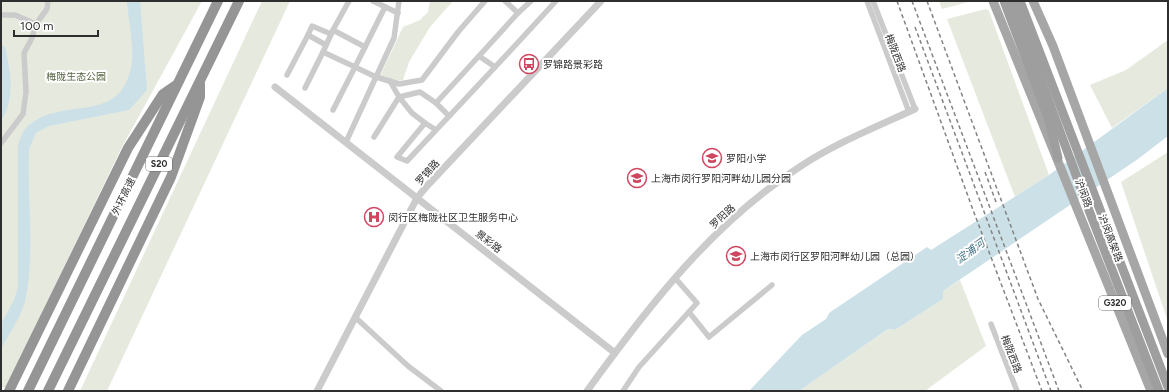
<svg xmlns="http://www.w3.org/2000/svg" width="1169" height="392" viewBox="0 0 1169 392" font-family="Figtree,'Noto Sans SC',sans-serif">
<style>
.green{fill:#e6eade}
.water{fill:#cce0e7}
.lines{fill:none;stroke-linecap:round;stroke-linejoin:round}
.minor{stroke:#cbcbcb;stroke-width:5.5}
.tertiary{stroke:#cbcbcb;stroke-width:7}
.primary{stroke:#a6a6a6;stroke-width:9}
.trunk{stroke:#9e9e9e;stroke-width:9}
.motorway{stroke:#959595;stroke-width:10}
.rail{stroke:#838383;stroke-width:1.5;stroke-dasharray:4 3;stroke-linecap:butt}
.labels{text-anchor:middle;stroke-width:4;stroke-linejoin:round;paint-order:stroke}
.shield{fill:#fff;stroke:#6d6d6d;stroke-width:1}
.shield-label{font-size:9px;font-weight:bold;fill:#2e2e2e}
.street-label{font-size:10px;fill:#2e2e2e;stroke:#fff}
.poi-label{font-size:10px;fill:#2e2e2e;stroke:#fff;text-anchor:start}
.park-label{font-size:10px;fill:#566441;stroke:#fff}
.water-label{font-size:11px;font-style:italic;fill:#467586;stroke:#fff}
</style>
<rect width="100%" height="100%" fill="#fff"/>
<g class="green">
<path d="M1 1H202L122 147 6 387H1Z"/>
<path d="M262 1H290L107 391H80Z"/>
<path d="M430 1H453L430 27 409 62 403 80 397 81 380 76 403 27 420 20 428 12Z"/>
<path d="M939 1H972L942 9Z"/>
<path d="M986 9 989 11 1049 175 1015 197 947 19Z"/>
<path d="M1168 40V88L1112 128 1090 85 1126 70Z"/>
<path d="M1168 152V322L1121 182Z"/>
<path d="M960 280 986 346 925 391H799L888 329 895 330 943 299V291Z"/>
</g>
<g class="water">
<path d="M127 1H140L147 90 129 110 49 126 36 133 29 149C27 196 35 251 26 297 23 315 9 333 1 349V324L14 300 18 287V145C20 139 23 130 28 126 65 94 122 128 132 62 134 49 128 16 127 1Z"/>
<path d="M1 45 5 47C10 69 16 100 1 120Z"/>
<path d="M1168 88V136L1138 159 943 291V299L895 330 888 329 799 391H749L802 335 826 319 829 313 927 247 931 250 1049 175Z"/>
</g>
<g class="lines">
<g class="minor">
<path d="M373 1 398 13"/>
<path d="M505 1 518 13 531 1"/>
<path d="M867 1 909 112"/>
<path d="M873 1 915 109"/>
<path d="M1 15H15L36 24 47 9 48 1"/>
<path d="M333 30 349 1"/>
<path d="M326 45 308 35 312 26 331 34"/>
<path d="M365 47 385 7"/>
<path d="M495 67 479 56 518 13"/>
<path d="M287 75 308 35"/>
<path d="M305 88 323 52"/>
<path d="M333 110 355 67 323 52 333 30 365 47 355 67 376 77 394 38 399 1"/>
<path d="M449 116 436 103 479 56"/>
<path d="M425 123 412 113 399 97 420 92 436 103"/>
<path d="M436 130 425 123 397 157 407 161C457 108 507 55 556 1"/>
<path d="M374 137 399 97 390 81"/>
<path d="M346 142 376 77 399 84 422 80 458 32 485 1"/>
<path d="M1 143 23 114 26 92 24 53 32 38 36 24"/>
<path d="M689 312 709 337 772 285"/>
<path d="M355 317 408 366 441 391"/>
<path d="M991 324 1017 391"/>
<path d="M623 391 639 367 697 303 676 279"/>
</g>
<g class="tertiary">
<path d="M275 87 615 353"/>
<path d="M317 391 417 198 426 187 601 1"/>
<path d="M587 391C647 308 713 222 801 166 836 143 876 127 915 109"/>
</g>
<g class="primary">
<path d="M993 1 1151 391"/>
<path d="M1033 1 1053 46 1168 354"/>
</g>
<g class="trunk">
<path d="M1004 1 1049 120 1058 158"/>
<path d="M1012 1 1090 213 1159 391"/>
<path d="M1020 1 1168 387"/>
</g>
<g class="motorway">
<path d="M9 391 128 148 163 94 176 85"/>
<path d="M28 391 218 1"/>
<path d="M48 391 239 1"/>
<path d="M68 391 171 177 200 97V84"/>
</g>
<g class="rail">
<path d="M897 1 973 210 1042 391"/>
<path d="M912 1 1059 391"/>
<path d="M927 1 1038 299 1083 391"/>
<path d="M915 27 1051 391"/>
<path d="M985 172 996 202"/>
</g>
</g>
<defs>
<symbol id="bus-ring" viewBox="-11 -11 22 22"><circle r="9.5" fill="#fff" stroke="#cf4661" stroke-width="1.5"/><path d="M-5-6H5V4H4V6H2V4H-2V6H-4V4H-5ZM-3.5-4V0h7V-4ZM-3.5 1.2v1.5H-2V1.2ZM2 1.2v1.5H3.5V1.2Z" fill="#cf4661"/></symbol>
<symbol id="school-ring" viewBox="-11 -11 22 22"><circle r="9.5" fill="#fff" stroke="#cf4661" stroke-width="1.5"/><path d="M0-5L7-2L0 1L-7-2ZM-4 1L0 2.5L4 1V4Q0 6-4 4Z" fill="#cf4661"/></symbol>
<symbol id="hospital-ring" viewBox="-11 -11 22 22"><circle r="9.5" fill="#fff" stroke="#cf4661" stroke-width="1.5"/><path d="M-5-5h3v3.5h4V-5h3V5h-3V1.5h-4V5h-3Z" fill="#cf4661"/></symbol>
</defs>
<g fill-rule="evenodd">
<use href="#bus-ring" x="518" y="53" width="22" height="22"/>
<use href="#school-ring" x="701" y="147" width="22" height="22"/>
<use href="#school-ring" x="626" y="167" width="22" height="22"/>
<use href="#hospital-ring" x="363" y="206" width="22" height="22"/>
<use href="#school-ring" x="725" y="245" width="22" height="22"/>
</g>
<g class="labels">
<g class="shield">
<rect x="146" y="157" width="26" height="14" rx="3"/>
<rect x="1099" y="296" width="32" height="14" rx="3"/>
</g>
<g class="shield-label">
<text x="159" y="167">S20</text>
<text x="1115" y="306">G320</text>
</g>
<g class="street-label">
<text transform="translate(896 53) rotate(69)" y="4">梅陇西路</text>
<text transform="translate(427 172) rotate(-48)" y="4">罗锦路</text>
<text transform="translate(1084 193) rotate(69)" y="4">沪闵路</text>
<text transform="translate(123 196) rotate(-64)" y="4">外环高速</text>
<text transform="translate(722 216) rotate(-43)" y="4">罗阳路</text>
<text transform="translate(1111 238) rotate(69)" y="4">沪闵高架路</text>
<text transform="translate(489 241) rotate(38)" y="4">景彩路</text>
<text transform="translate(1012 354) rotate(69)" y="4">梅陇西路</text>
</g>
<g class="poi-label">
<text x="543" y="68">罗锦路景彩路</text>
<text x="726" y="162">罗阳小学</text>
<text x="651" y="182">上海市闵行罗阳河畔幼儿园分园</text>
<text x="388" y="221">闵行区梅陇社区卫生服务中心</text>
<text x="750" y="260">上海市闵行区罗阳河畔幼儿园（总园）</text>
</g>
<g class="park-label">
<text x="76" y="80">梅陇生态公园</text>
</g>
<g class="water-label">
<text transform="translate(970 251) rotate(-36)" y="4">淀浦河</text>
</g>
</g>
<rect width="1169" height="392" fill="none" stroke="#2e2e2e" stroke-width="4"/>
<path d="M14 30v6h84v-6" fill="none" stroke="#2e2e2e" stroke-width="2"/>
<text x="20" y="30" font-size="12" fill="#2e2e2e" stroke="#ffffff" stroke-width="3" paint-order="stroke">100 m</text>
</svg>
